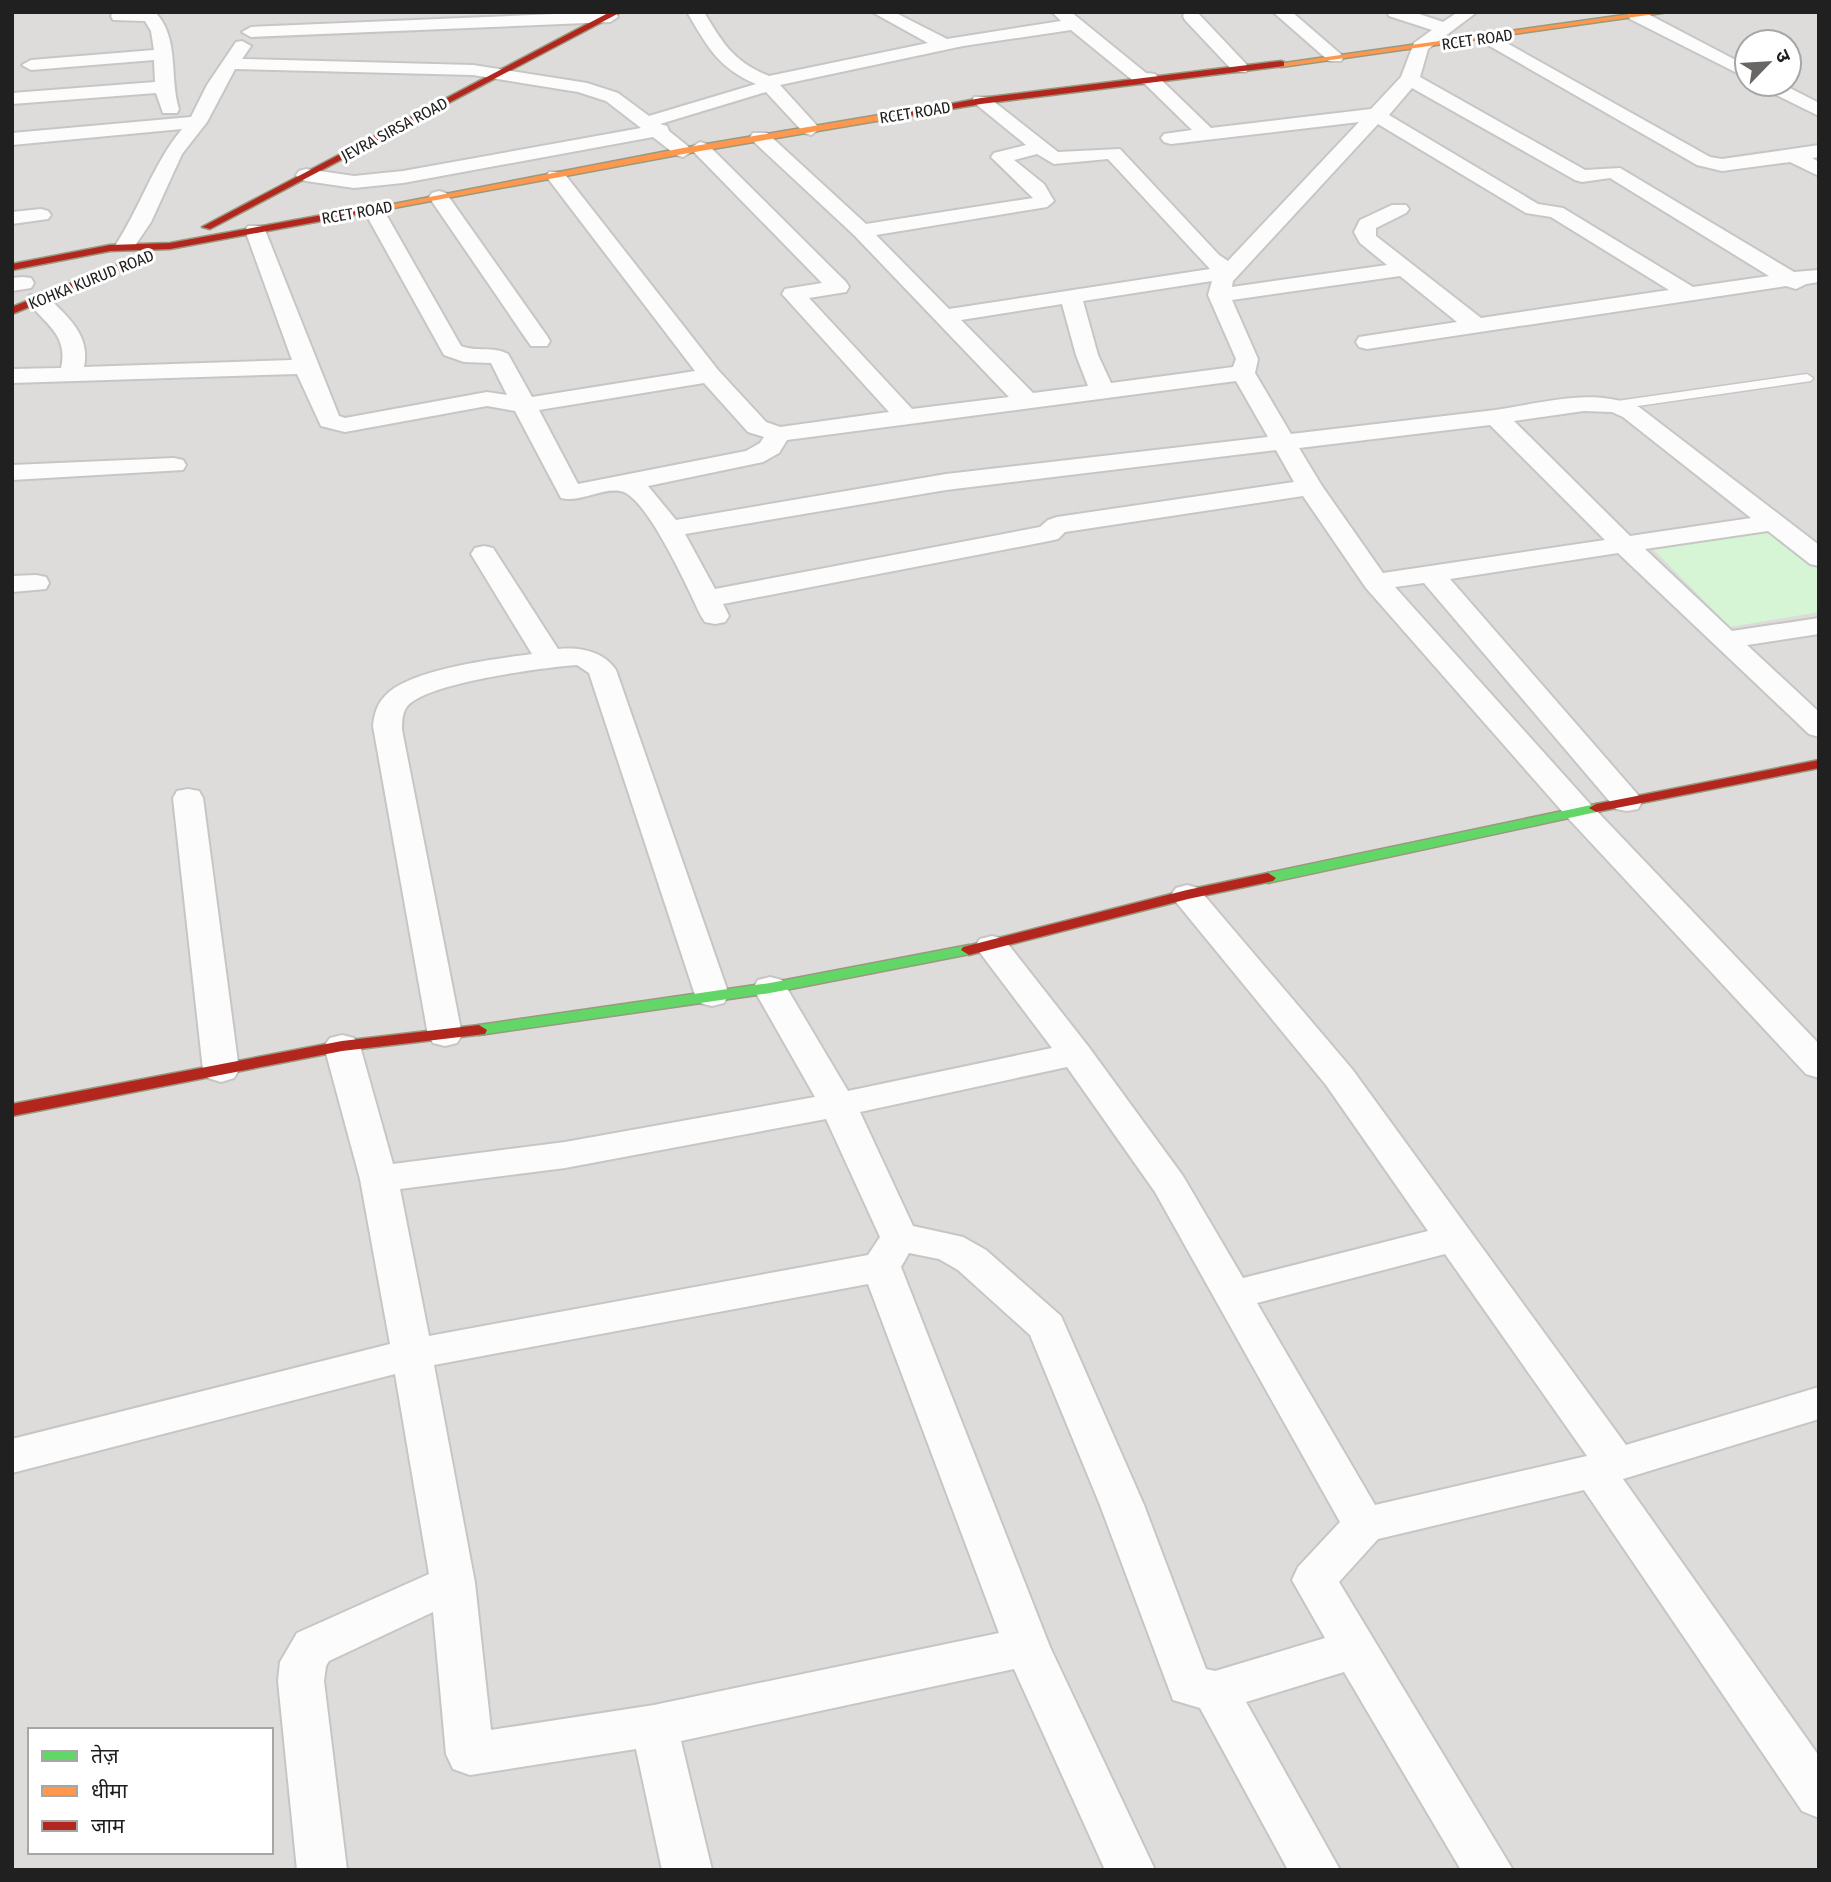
<svg xmlns="http://www.w3.org/2000/svg" width="1831" height="1882" viewBox="0 0 1831 1882" font-family="'Fira Sans Condensed','Noto Sans Devanagari',sans-serif">
<style>
.residential{fill:#dddcda;fill-rule:evenodd}
.park{fill:#d6f5d4}
.lines{fill:none;stroke-linecap:round;stroke-linejoin:round}
.lane-casing{stroke:#c7c6c5;stroke-width:3}
.street-casing{stroke:#c7c6c5;stroke-width:4}
.fast-casing{stroke:#99997f;stroke-width:3}
.slow-casing{stroke:#99997f;stroke-width:3}
.jam-casing{stroke:#99997f;stroke-width:3}
.lane{fill:#fcfcfc;fill-rule:evenodd}
.street{fill:#fcfcfc;fill-rule:evenodd}
.fast{fill:#63d668;fill-rule:evenodd}
.slow{fill:#ff974d;fill-rule:evenodd}
.jam{fill:#b3261e;fill-rule:evenodd}
.labels{text-anchor:middle;stroke-width:6;stroke-linejoin:round;paint-order:stroke}
.far-street-label{font-size:16px;fill:#202020;stroke:#fff}
</style>
<rect width="100%" height="100%" fill="#eeece9"/>
<path class="residential" d="M12 12H1819V1870H12ZM1747 42H1789V84H1747ZM30 1730H271V1852H30Z"/>
<path class="park" d="M1768 529 1819 569V612L1730 627 1653 549Z"/>
<g class="lines">
<defs>
<path id="lane" d="M1807 374 1813 378 1811 381 1617 409 1611 405 1617 401Z"/>
<g id="street">
<path d="M113 12H155C180 38 169 77 179 109L177 113H163L156 93 12 104V93L155 82 154 60 31 70 22 65 31 60 154 50 151 31 145 21 113 20 111 16Z"/>
<path d="M602 12 616 13 618 17 610 22 251 37 242 32 251 27Z"/>
<path d="M687 12H704C723 44 734 62 769 76L928 43 872 12H894L947 39 1061 21 1052 12H1071L1146 73 1155 74 1211 128 1371 109 1401 77 1414 43 1432 30 1389 16 1387 12H1413L1443 22 1458 12H1477L1428 49 1420 77 1585 170 1620 168 1794 272 1819 270V282L1806 284 1796 289 1786 286 1367 349 1359 347 1356 342 1359 337 1457 322 1400 276 1232 300 1258 359 1255 373 1291 434C1356 426 1422 419 1487 411 1539 405 1589 386 1639 407L1819 545V566L1810 564 1768 531 1645 549 1732 631 1819 618V634L1747 645 1819 712V737L1809 734 1618 553 1450 579 1638 795 1642 802 1638 809 1627 811 1616 809 1424 583 1395 587 1590 804 1819 1044V1078L1806 1074 1568 818 1366 588 1303 496 1065 532 1058 539 1049 541 723 604 729 616 725 622 715 624 705 622 701 616C689 591 646 494 620 491 600 488 581 503 561 498L515 411 487 406 345 432 321 426 297 374 12 383V369L61 368C69 334 44 324 27 300L30 295H46C66 316 91 334 84 367L292 360 245 230 248 226H262L265 230 339 416 345 418 487 392 507 395 491 363 464 362 444 355 363 209 366 205H380L383 209 461 346C476 352 493 346 508 354L532 397 695 371 546 176 549 172H563L718 370 766 422 780 427 889 412 782 294 785 289 822 283 693 151 683 157 676 155 653 137 403 183 354 188 306 181 299 179 296 175 299 171 306 169 354 176 403 171 641 128 606 101 578 92 473 75 235 69 207 122 182 154 151 222 132 250H118L115 246C140 208 153 164 182 129L12 145V133L191 117 207 85 236 42 242 41 251 46 242 59 473 65 587 83 618 93 649 116 756 84C718 68 707 46 687 12ZM1071 30 1136 83 1145 84 1192 130 1164 134 1161 138 1164 142 1171 144 1359 122 1228 261 1219 255 1120 149 1058 152 988 97H974L972 101 1026 145 994 153 991 157 1033 198 866 224 767 133H753L750 137 753 141 854 235 1009 397 912 409 809 298 846 292 849 287 846 282 707 144 700 142 690 148 669 131 667 126 660 124 766 92 804 133 811 135 820 129 780 85 963 46ZM1412 88 1575 180 1582 182 1610 178 1769 276 1693 287 1563 208 1538 204 1389 115ZM1378 124 1526 213 1551 217 1669 290 1481 318 1376 236V228L1406 213 1409 209 1406 205H1392L1360 220 1354 232 1360 243 1387 265 1232 287 1233 281ZM1037 154 1054 164 1108 159 1210 269 949 309 876 235 1047 207 1054 201 1044 184 1014 160ZM1212 281 1208 295 1236 359 1233 367 1111 383 1098 355 1083 301ZM1062 304 1076 355 1088 386 1033 393 961 320ZM1236 381 1268 437 946 474 676 520 648 486 763 462 779 453 787 440ZM704 383 748 432 764 437 760 443 746 451 578 484 539 410ZM1584 411 1612 412 1623 417 1751 518 1630 536 1514 421ZM1490 425 1605 540 1383 573 1322 486 1299 448ZM1276 450 1294 482 1057 517 1048 520 1040 527 715 589 685 534 946 490Z"/>
<path d="M1185 12H1197L1246 64 1249 68 1246 72H1234L1185 20 1183 16Z"/>
<path d="M1273 12H1292L1344 57 1341 61H1329Z"/>
<path d="M1629 12H1644L1747 66V78L1630 19 1628 15Z"/>
<path d="M1487 32 1710 157 1722 159 1819 145V157L1812 158 1819 162V176L1790 162 1722 171 1697 165 1481 41 1478 37 1481 33Z"/>
<path d="M1759 84H1782L1819 103V116L1762 88Z"/>
<path d="M439 191 446 193 547 336 550 341 547 346H531L429 197 432 193Z"/>
<path d="M41 209 48 211 51 215 48 219 12 224V212Z"/>
<path d="M23 277 31 278 34 283 31 288 12 291V278Z"/>
<path d="M174 458 183 460 186 465 183 470 12 480V465Z"/>
<path d="M484 546 493 548 558 649C580 647 603 651 616 670L729 995 724 1003 712 1006 700 1003 695 995 589 673 577 665 565 666C535 669 421 684 406 708 402 714 402 723 402 730L462 1035 457 1043 445 1046 433 1043 428 1035 373 726C374 715 377 704 385 696 409 669 496 659 532 654L471 554 475 548Z"/>
<path d="M36 575 46 577 49 583 46 589 12 592V576Z"/>
<path d="M188 789 199 791 203 798 239 1070 234 1078 221 1082 208 1078 203 1070 173 798 177 791Z"/>
<path d="M1187 885 1198 888 1352 1069 1626 1445 1819 1387V1419L1623 1479 1819 1756V1818L1802 1811 1584 1490 1378 1539 1339 1582 1513 1870H1461L1344 1672 1246 1702 1340 1870H1288L1200 1708 1173 1700 1100 1505 1030 1335 958 1270 939 1259 909 1253 901 1267 1050 1647 1155 1870H1105L1014 1669 681 1741 712 1870H662L636 1749 470 1775 453 1769 446 1754 433 1612 329 1661 326 1666 324 1681 347 1870H297L278 1681 280 1662 297 1633 429 1574 395 1374 12 1473V1439L390 1344 360 1179 324 1046 330 1038 342 1035 354 1038 360 1046 393 1164 565 1142 815 1097 753 988 758 980 770 977 782 980 848 1091 1052 1048 975 946 980 939 992 936 1004 939 1088 1046 1183 1176 1243 1278 1428 1231 1326 1085 1176 902 1171 895 1176 888ZM1067 1067 1155 1192 1340 1522 1298 1567 1292 1580 1325 1638 1215 1671 1206 1669 1144 1505 1061 1316 986 1250 963 1237 913 1226 860 1112ZM826 1119 880 1237 868 1255 429 1336 400 1189 565 1168ZM1445 1254 1587 1456 1375 1505 1257 1303ZM868 1284 999 1633 654 1705 491 1730 475 1583 434 1365Z"/>
</g>
<g id="fast">
<path d="M1596 804 1603 808 1601 811 1268 883 1260 878 1268 873Z"/>
<path d="M969 945 977 950 975 953 770 993 479 1035 471 1030 479 1025 770 983Z"/>
</g>
<g id="slow">
<path d="M1645 12H1669L1281 67 1277 64Z"/>
<path d="M897 112 900 113V117L683 154 383 210 378 207 683 148Z"/>
</g>
<g id="jam">
<path d="M610 12H621L210 229 202 227Z"/>
<path d="M1281 61 1284 62V66L981 104 897 118 893 115 981 98Z"/>
<path d="M383 204 388 207 386 209 170 249 110 251 12 270V264L110 245 170 243Z"/>
<path d="M146 253 151 256 150 258 12 314V307Z"/>
<path d="M1819 760V768L1596 812 1589 808 1596 804Z"/>
<path d="M1268 873 1276 878 1273 881 1188 899 969 955 961 950 963 947 1187 890Z"/>
<path d="M479 1025 487 1030 485 1034 342 1051 12 1116V1104L342 1041Z"/>
</g>
</defs>
<use href="#lane" class="lane-casing"/>
<use href="#street" class="street-casing"/>
<use href="#fast" class="fast-casing"/>
<use href="#slow" class="slow-casing"/>
<use href="#jam" class="jam-casing"/>
<use href="#lane" class="lane"/>
<use href="#street" class="street"/>
<use href="#fast" class="fast"/>
<use href="#slow" class="slow"/>
<use href="#jam" class="jam"/>
</g>
<g class="labels">
<g class="far-street-label">
<text transform="translate(1477 39) rotate(-8)" y="6">RCET ROAD</text>
<text transform="translate(915 112) rotate(-9)" y="6">RCET ROAD</text>
<text transform="translate(394 129) rotate(-28)" y="6">JEVRA SIRSA ROAD</text>
<text transform="translate(357 212) rotate(-10)" y="6">RCET ROAD</text>
<text transform="translate(91 279) rotate(-22)" y="6">KOHKA KURUD ROAD</text>
</g>
</g>
<rect width="1831" height="1882" fill="none" stroke="#202020" stroke-width="28"/>
<rect x="28" y="1728" width="245" height="126" fill="#ffffff" stroke="#a6a6a6" stroke-width="2"/>
<rect x="42" y="1751" width="35" height="10" fill="#63d668" stroke="#a6a6a6" stroke-width="2"/>
<text x="91" y="1763" font-size="21" fill="#202020">तेज़</text>
<rect x="42" y="1786" width="35" height="10" fill="#ff974d" stroke="#a6a6a6" stroke-width="2"/>
<text x="91" y="1798" font-size="21" fill="#202020">धीमा</text>
<rect x="42" y="1821" width="35" height="10" fill="#b3261e" stroke="#a6a6a6" stroke-width="2"/>
<text x="91" y="1833" font-size="21" fill="#202020">जाम</text>
<g transform="translate(1768 63) rotate(65)"><circle r="33" fill="#ffffff" stroke="#a6a6a6" stroke-width="2"/>
<path d="M0-5L12 26L0 18L-12 26Z" fill="#686766"/>
<text y="-10" font-size="19" font-weight="bold" text-anchor="middle" fill="#202020">उ</text>
</g>
</svg>
